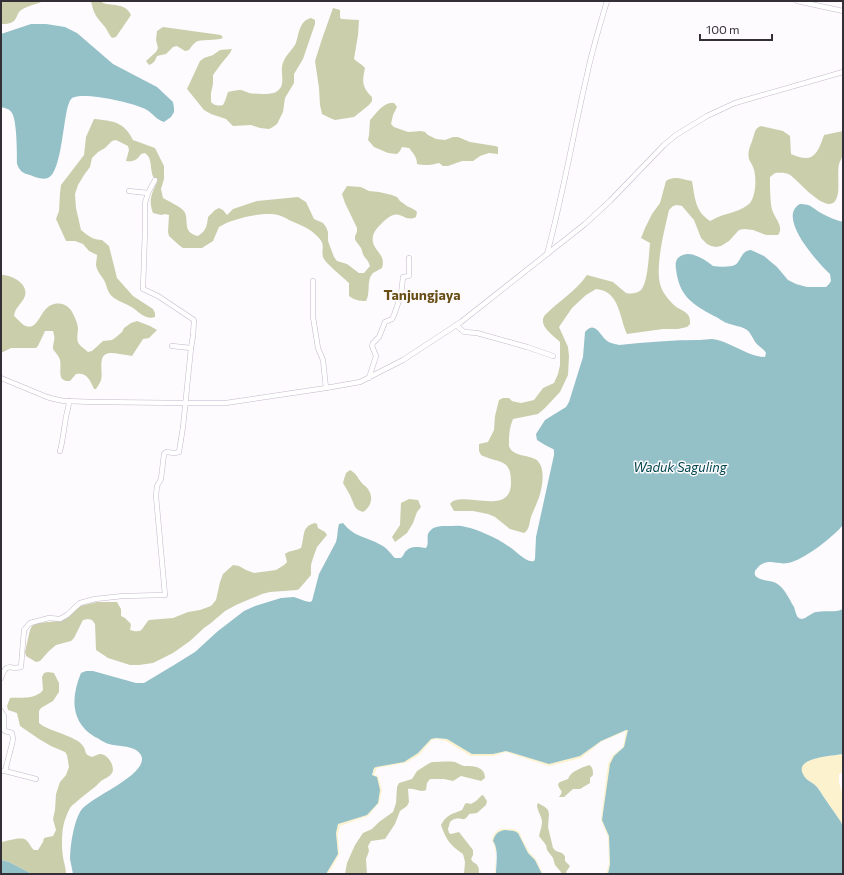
<svg xmlns="http://www.w3.org/2000/svg" width="844" height="875" viewBox="0 0 844 875" font-family="Commissioner,sans-serif">
<style>
.forest{fill:#cbceab}
.sand{fill:#fcf2cd}
.water{fill:#94c0c7}
.lines{fill:none;stroke-linecap:round;stroke-linejoin:round}
.street-casing{stroke:#c5b8ca;stroke-width:5.5}
.street{stroke:#fff;stroke-width:4.5}
.labels{text-anchor:middle;stroke-width:3;stroke-linejoin:round;paint-order:stroke}
.water-label{font-size:13px;font-style:italic;fill:#00464e;stroke:#fdfbfe}
.quarter-label{font-size:14px;font-weight:bold;fill:#684e15;stroke:#fdfbfe}
</style>
<rect width="100%" height="100%" fill="#fdfbfe"/>
<g class="forest">
<path d="M1 1H44C37 4 26 6 20 11 18 13 18 14 17 16 14 24 8 24 1 24Z"/>
<path d="M91 1H101L103 3C113 6 126 3 131 15L116 37 112 38C109 35 108 31 105 27 96 16 94 15 91 1Z"/>
<path d="M333 8 340 10V17L341 19 359 20 358 35 354 59C358 63 362 64 365 68 362 82 362 87 372 97V101L369 105 354 117 335 120 330 118 322 114 320 105 319 88 315 61 322 39Z"/>
<path d="M311 18 315 20V24L303 59 294 74V83L285 98 283 112 277 124 273 127 269 129 260 128 251 125 233 126 226 119 211 114 204 110 187 89 200 61 204 58 213 55 220 50 232 49 230 53 221 64 213 75V84L211 93V102C215 106 218 106 223 105L225 101 228 92C232 91 236 90 240 90 243 90 246 92 249 93 255 94 271 95 276 92 286 86 281 76 282 67 283 57 292 51 296 43 298 36 299 28 303 23 305 20 308 19 311 18Z"/>
<path d="M163 27 221 35 223 38C215 41 200 39 196 42 193 44 191 47 189 50L185 51 177 46 173 47 166 54 157 56C155 61 154 63 149 65L146 61 156 52 158 48 156 40 157 31Z"/>
<path d="M390 103H394L397 107 393 115 391 124 394 127 408 132 421 131 425 132 428 135 436 139 445 140 453 137H458L470 142 495 146 498 147V154L489 153 480 156 473 161H462L448 166H443L439 163C432 165 425 166 417 164 417 157 413 153 409 148L402 147 400 151 397 154 388 153 374 147 368 140 369 135 370 120C376 114 381 105 390 103Z"/>
<path d="M94 119C114 121 124 122 133 140L155 148 164 166V179L161 189 163 198C168 201 179 206 183 210 191 218 180 232 198 236 206 231 207 226 208 217L215 210 219 208 223 210 227 215 233 209 257 201 298 197 306 202 314 219 323 223 326 227 328 232V241L334 257 337 261 347 264 359 273H364L370 266C368 259 365 259 363 254 362 252 362 250 361 248 357 241 352 240 357 232V228L345 203 342 194 347 186 361 187 369 191 379 192 392 195 397 197 400 201 407 206 415 210 417 212 416 217C402 224 401 204 382 223 378 227 374 231 373 236 370 250 387 253 382 268 379 270 376 271 373 273 366 280 371 293 366 301 359 301 354 300 349 296V283C344 278 325 263 323 257 321 248 326 245 318 237 310 228 300 225 289 220 286 218 282 216 278 215 264 211 231 219 219 227L213 241 202 248H183L180 246 169 236 168 232 169 215 165 214 161 215 153 213C148 200 152 193 157 182 155 179 152 176 152 173 150 165 152 158 145 153L141 154C137 160 134 162 126 161L129 150 128 146 116 140 112 141 105 148 98 152 92 158 90 167 84 175 78 185 75 194 76 208 81 230C87 235 93 240 102 240L109 246 117 278 133 296 153 309 155 313V317C146 320 140 313 133 308 127 304 120 302 114 298 108 294 107 287 105 282 102 276 97 272 96 265 96 262 97 258 97 255L89 251 83 244 75 241H66L56 219 59 211 60 193 61 185 84 155 86 137Z"/>
<path d="M761 126 783 131 790 136 791 154C813 164 817 155 824 135L843 131C843 138 844 149 843 155 842 158 840 161 839 164 837 174 840 189 837 197 830 220 797 179 790 175 785 172 780 173 775 173L770 177C770 185 770 206 773 212 776 220 784 227 778 235H766L753 230 744 229 739 230 729 241 721 246 716 247 711 246 707 244 701 238 694 220 682 206 677 205 673 206 669 210C665 228 654 269 661 287 663 293 672 305 678 308 685 312 691 314 690 324L687 327 678 329H663L627 334C619 317 620 291 596 289L586 295 572 308 559 327 568 347 569 356 568 375 560 392 545 408 538 414 513 419C510 426 509 433 509 440 509 442 509 444 509 446 513 459 535 453 540 464 545 473 542 490 538 500 536 506 533 511 531 517 529 523 530 529 524 533L510 529 495 517 488 514 473 511H454L450 504C460 489 511 518 511 483 511 457 499 464 481 455L479 451V444L488 442 494 430 495 416 499 400 503 398H509L512 401 516 402 521 403 534 400 543 388 554 383 558 374 560 365V342C553 335 537 325 545 315 559 301 576 291 587 275L613 282 626 293C631 294 636 294 641 290 648 283 649 253 650 243L641 238 645 228 652 214 660 203 666 181C675 175 683 180 692 181 695 198 695 211 710 221 713 220 715 218 718 217 728 213 742 211 750 203 756 196 757 176 753 167 752 164 750 162 749 159 747 151 751 145 753 138 755 132 755 128 761 126Z"/>
<path d="M1 275C11 274 29 284 25 296 22 304 15 307 14 316 18 319 22 325 26 326 36 330 40 315 45 310 51 302 63 301 70 309 73 312 78 324 78 328 78 333 76 340 79 344 81 347 85 349 88 352L92 351 103 341 112 340 115 338 122 332 124 328 131 323 137 321 150 326 157 330 149 338 143 339 132 356C125 355 117 353 110 353 96 354 104 373 101 380 100 383 98 386 96 389H94C90 380 87 372 76 374L70 381C56 382 62 369 60 360 59 356 55 352 53 349 53 341 56 340 53 331H45L38 346 36 348H11L1 353Z"/>
<path d="M350 470C356 473 357 477 361 482 363 485 366 486 368 489 374 498 371 507 363 512L358 510 355 507 350 495 343 483 344 479 346 473Z"/>
<path d="M409 499 418 500 421 507 417 512 413 523 407 533 395 542 392 537 400 525 401 503Z"/>
<path d="M315 523 317 524 318 528 325 532 327 535 317 547 313 558 311 565V575L299 589 297 590 270 592 262 594 236 605 225 611 211 623 204 628 190 641 173 653 153 663 139 665H130L108 658 96 650 95 624 92 620 88 619 83 620 74 638 71 641 56 645 49 651 40 661 36 662 26 656 25 652 30 630 32 626 38 623 59 621 80 606 97 602H117L121 609V616L125 618 131 624 130 630C144 634 141 628 149 620L173 618 188 612 200 610 211 606 216 600 220 582 223 574 233 565 239 566 246 570 254 573 276 570 284 565 287 562 285 554C290 550 295 551 301 548 305 537 301 526 315 523Z"/>
<path d="M48 672 54 673 59 683V692L53 701 41 708 39 711V723C45 729 66 734 76 740 78 741 81 743 83 746 87 751 83 754 92 757 95 756 98 754 100 754 107 754 113 763 113 770 112 777 104 778 100 782 97 785 94 788 91 790 85 795 79 799 74 804 70 806 68 812 66 817 61 828 61 850 64 862 65 866 66 870 66 874H32L9 862 1 860V842C8 841 21 836 26 840 30 843 30 847 34 850H38L43 842 44 838 53 836 56 830 53 819 55 810 56 794 60 782 66 775 69 767 67 755 65 752 51 746 39 739 20 726 17 713 8 710 7 706 10 698C21 697 35 700 43 690L42 677 44 673Z"/>
<path d="M432 762C439 762 448 761 455 762 458 763 460 765 464 766 473 766 485 766 485 778L481 781 461 776 453 781 444 779H430L427 783 426 790C420 793 415 788 408 789L409 802 407 806 400 811 395 824 385 839 371 841 368 846 369 851 366 859 367 874H345L347 863 355 845 363 833 372 829 379 822 393 812 396 803 397 787 399 783 412 779 417 771 428 764Z"/>
<path d="M589 765C593 767 593 771 593 775L590 778V783L580 789H573L564 797H559C565 790 559 791 558 784L560 782 568 779C571 771 581 768 589 765Z"/>
<path d="M483 795 487 801 486 805 477 813 469 814C464 823 462 817 455 819 453 819 451 821 450 822L448 829 449 833 451 834 459 832 473 850V855L471 859 473 862C479 865 479 868 479 874H464L465 862 463 854C451 846 446 840 441 825 446 815 452 814 462 810L465 804 467 803 471 804 476 801 481 796Z"/>
<path d="M538 803 545 807 548 810 549 814 548 827 553 848 556 851 562 853 565 856V861L570 866 566 872 567 874H561V872L555 865 553 858 547 850 546 845 539 836C540 831 542 826 542 822 542 816 537 811 537 805Z"/>
</g>
<g class="sand">
<path d="M626 730H629L624 747 614 756 602 819 609 836 610 864 608 874H606L609 864 608 837 601 820 608 764 613 755 623 747 626 731 601 742 581 758 549 766 506 752 493 756H471L446 741 436 739 432 740 419 755 405 763 377 768 374 775 378 776 382 790 379 803 368 816 340 826 338 833 339 855 328 874H326L338 854 336 832 338 824 367 815 374 768 376 767 418 753 431 739 435 738 447 739 472 754H493L506 751 549 764 580 756 601 741Z"/>
<path d="M843 754V772L839 774V783L843 795 842 808 843 811V828L841 822C835 813 829 805 823 796 821 793 819 789 816 786 812 782 805 780 802 774 794 757 833 756 843 754Z"/>
<path d="M500 829H514L519 832 529 852 536 859 543 874H542L535 860 528 853 518 833 510 830H505L495 843 496 849V874H495C495 864 498 849 492 841 493 835 495 832 500 829Z"/>
</g>
<g class="water">
<path d="M31 24H46L65 27 77 33 113 64 157 87 173 102 174 108V112L171 117 164 122C157 120 153 114 147 110 135 103 88 93 75 97 72 97 70 100 69 103 63 117 62 172 48 178 42 180 35 177 30 175 22 173 20 171 17 164 17 153 17 121 12 113 10 109 5 108 1 107V34Z"/>
<path d="M800 204C812 204 812 208 821 213 828 217 835 220 843 222V525C833 537 804 560 788 563 777 565 769 558 759 566 758 568 756 569 755 571 752 581 771 580 776 583 785 588 789 599 794 607 795 610 796 614 797 616 798 618 800 619 802 619 807 618 811 613 816 612 825 610 835 613 843 609V754C833 756 794 757 803 774 805 780 812 782 816 786 819 789 821 793 823 796 829 805 835 813 841 822L843 828V874H608L610 864 609 836 602 820 610 764 614 756 624 747 628 730H626L601 741 580 756 549 764 506 751 493 754H472L447 739 436 738 431 739 418 753 404 762 376 767 374 768 372 775 377 777 380 790 378 803 367 815 338 824 336 833 338 854 326 874H73C72 869 71 864 70 859 70 846 74 819 82 809 95 795 142 777 142 759 142 755 139 752 136 750 130 746 116 746 109 744 104 743 100 739 95 737 70 722 71 697 81 673L86 671H93L136 683H144L174 665 195 652 218 631 244 611 255 606 281 598 294 597 305 601 310 602 312 601 319 574 336 542C338 536 337 530 339 524L343 523C355 538 366 536 381 545 387 548 390 553 395 558H401C403 556 404 554 405 552 411 545 418 547 426 548 430 543 425 535 430 531 434 526 441 526 447 526 453 526 460 525 466 527 479 530 497 538 508 546 516 550 525 563 534 561L535 559 536 537 554 455V450L553 449 545 445 537 440 536 434 545 420 566 407 569 402 583 357 585 332C595 320 600 335 606 340 609 343 615 344 619 345 646 342 673 340 700 340 704 340 708 339 712 339 730 341 748 357 765 357L766 353C764 349 759 347 756 343 753 339 751 333 747 330 742 326 734 326 727 323 723 322 719 318 714 316 692 304 679 296 676 269 675 263 676 257 683 255 689 252 698 256 703 259 707 261 710 264 713 266 719 267 726 267 732 266 742 264 739 251 751 250L764 256 777 267 788 280 796 284 807 287H826L829 284 831 281 830 274C818 263 776 217 800 204Z"/>
<path d="M505 830 514 831 518 833 528 853 535 860 542 874H496C496 864 499 849 493 841 495 834 498 831 505 830Z"/>
<path d="M1 860 9 862 32 874H1Z"/>
</g>
<g class="lines">
<defs>
<g id="street">
<path d="M797 1 843 11"/>
<path d="M129 191 148 193"/>
<path d="M547 254C563 195 573 135 587 75 592 50 600 25 607 1"/>
<path d="M313 281V317L318 348 323 360 326 388"/>
<path d="M456 325 464 332 477 333 527 347 553 356"/>
<path d="M172 346 191 348"/>
<path d="M1 378 47 397 54 399 64 401 95 402 186 403H226L326 388 360 382 403 360 461 322 585 224 610 201 664 145 676 135 707 116 735 103 843 72"/>
<path d="M369 378 376 356 372 346 373 343 379 337 385 322 392 319 394 315 401 295 403 277 409 276V258"/>
<path d="M60 451C63 440 64 428 66 417 67 411 69 407 69 401"/>
<path d="M1 678C7 661 9 670 21 667L24 630 30 623 49 618 60 619 67 615 80 603 95 599 123 596 165 595 156 496 157 486 161 479 164 454 166 452 175 453 179 452 183 427 191 348 193 336 194 320 158 296 143 289 145 230V203L148 193 155 180"/>
<path d="M1 711 4 716V730L5 731 12 733 13 739 12 744 5 771H1"/>
<path d="M5 771 36 779"/>
</g>
</defs>
<use href="#street" class="street-casing"/>
<use href="#street" class="street"/>
</g>
<g class="labels">
<g class="water-label">
<text x="680" y="472">Waduk Saguling</text>
</g>
<g class="quarter-label">
<text x="422" y="300">Tanjungjaya</text>
</g>
</g>
<rect width="844" height="875" fill="none" stroke="#342f36" stroke-width="4"/>
<path d="M700 34v6h72v-6" fill="none" stroke="#342f36" stroke-width="2"/>
<text x="706" y="34" font-size="12" fill="#342f36" stroke="#fdfbfe" stroke-width="3" paint-order="stroke">100 m</text>
</svg>
